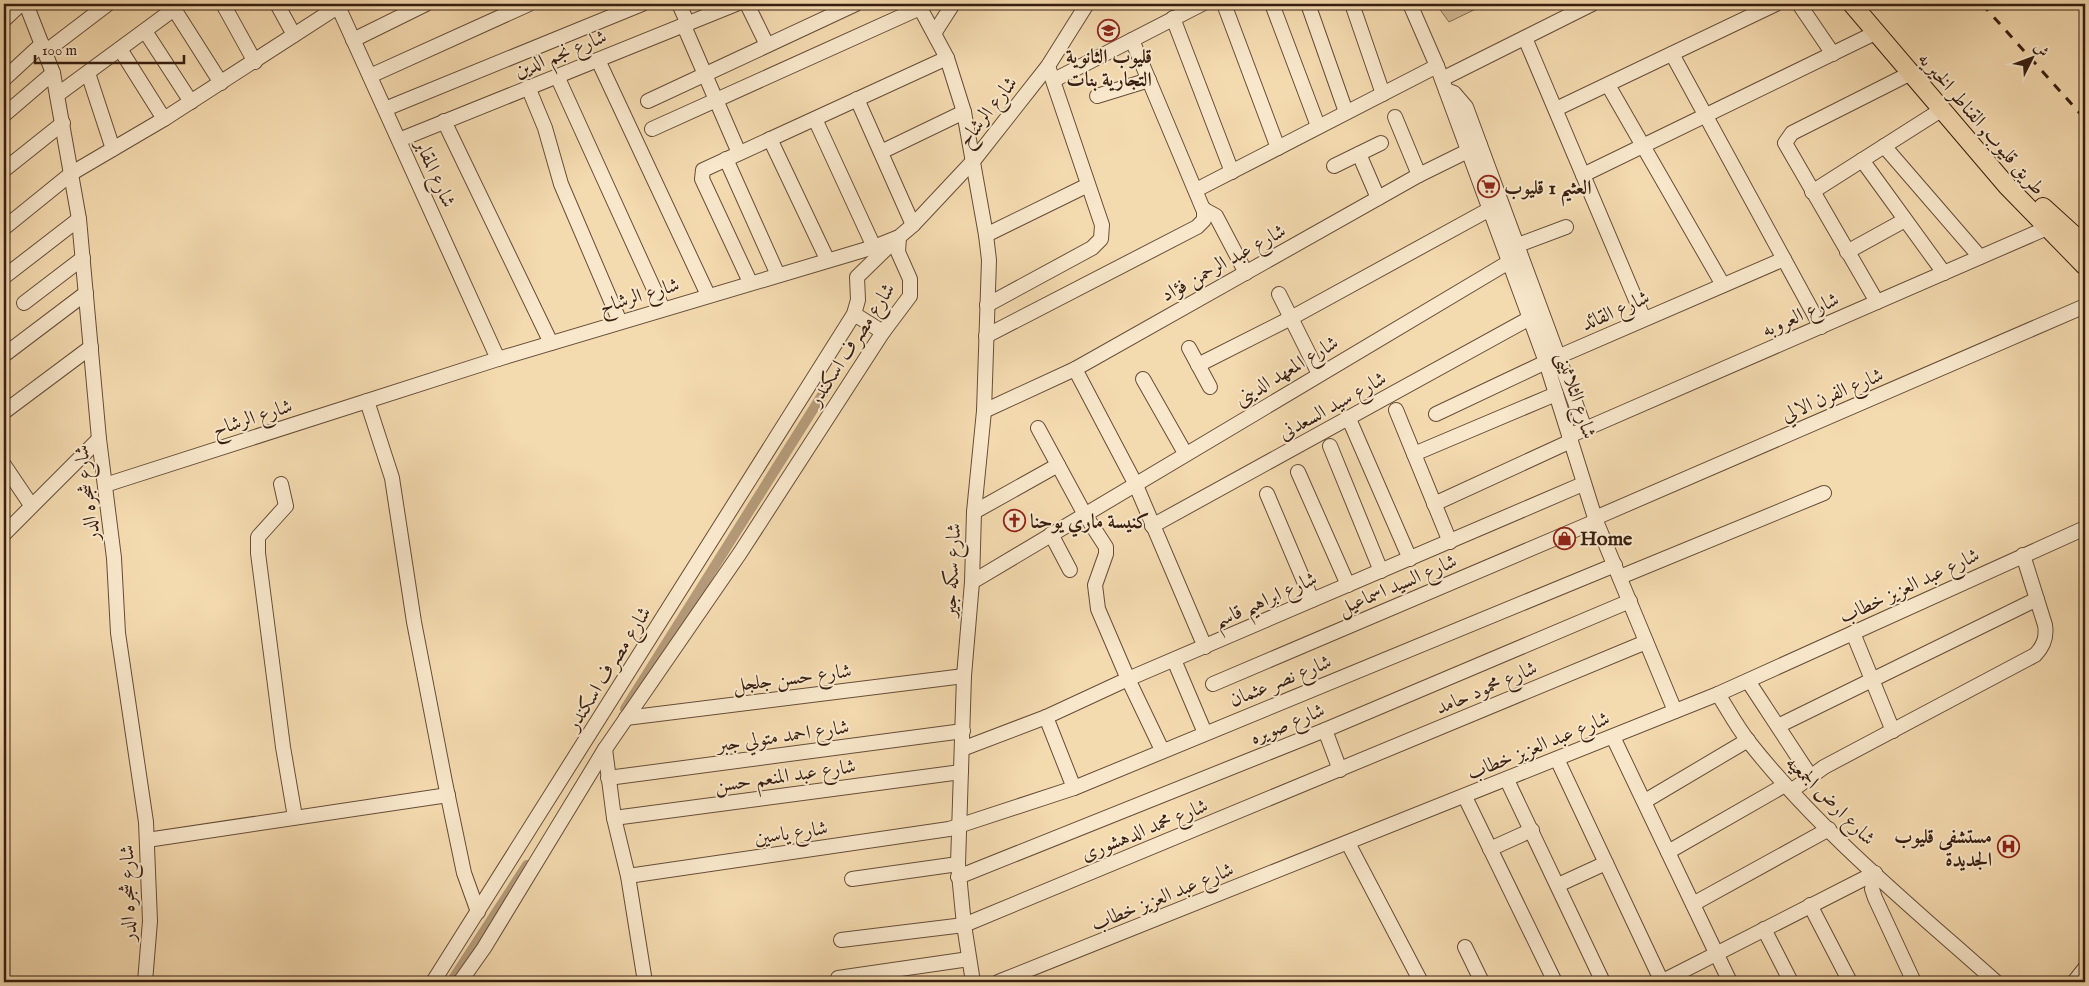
<svg xmlns="http://www.w3.org/2000/svg" width="2089" height="986" viewBox="0 0 2089 986" font-family="'IM FELL English',Amiri,serif">
<style>
.green{fill:#d4ba94;stroke:#866c52}
.lines{fill:none;stroke-linecap:round;stroke-linejoin:round}
.canal{stroke:#b49a79;stroke-width:10}
.minor-casing{stroke:#664d38;stroke-width:16}
.major-casing{stroke:#371e10;stroke-width:20}
.minor{stroke:#f8e7cb;stroke-width:14}
.major{stroke:#f4daaf;stroke-width:18}
.rail{stroke:#371e10;stroke-width:3;stroke-dasharray:9 9;stroke-linecap:butt}
.labels{text-anchor:middle;stroke-width:4;stroke-linejoin:round;paint-order:stroke}
.street-label{font-size:20px;fill:#371e10;stroke:#f8e7cb}
.poi-label{font-size:20px;font-weight:bold;fill:#371e10;stroke:#f8e7cb;text-anchor:start}
</style>
<rect width="100%" height="100%" fill="#f4daaf"/>
<filter id="stains"><feTurbulence type="fractalNoise" baseFrequency=".004" numOctaves="4"/><feColorMatrix values="0 0 0 0 .2 0 0 0 0 .09 0 0 0 0 .02 0 0 0 .5 -.17"/></filter>
<radialGradient id="worn" r=".72"><stop offset=".6" stop-color="#630" stop-opacity="0"/><stop offset="1" stop-color="#630" stop-opacity=".3"/></radialGradient>
<path class="green" d="M1436 4H1486L1449 22Z"/>
<g class="lines">
<g class="canal">
<path d="M625 709 829 384"/>
<path d="M451 982 527 865"/>
</g>
<defs>
<g id="minor">
<path d="M26 4 53 73 79 219 99 439 114 558 118 633 146 822 150 921 145 982"/>
<path d="M223 4 255 62"/>
<path d="M277 4 294 35"/>
<path d="M337 4 498 359"/>
<path d="M679 4 688 24"/>
<path d="M747 4 767 45"/>
<path d="M918 4 947 58 964 112 986 235 989 260 984 411 974 512 972 582 964 676 958 864 964 925 973 982"/>
<path d="M1224 4 1278 148"/>
<path d="M1272 4 1318 126"/>
<path d="M1308 4 1346 112"/>
<path d="M1352 4 1383 94"/>
<path d="M1410 4 1437 66 1546 362 1596 521 1675 711"/>
<path d="M1799 4 1833 54"/>
<path d="M1173 18 1232 172"/>
<path d="M4 20 21 4"/>
<path d="M684 26 739 153"/>
<path d="M145 31 191 102"/>
<path d="M935 32 953 4"/>
<path d="M1525 38 1644 319"/>
<path d="M353 40 426 4"/>
<path d="M1132 40 1203 209 1216 216 1246 273"/>
<path d="M120 49 164 119"/>
<path d="M45 52 108 4"/>
<path d="M1672 54 1821 327"/>
<path d="M598 60 708 295"/>
<path d="M88 73 113 149"/>
<path d="M370 76 529 4"/>
<path d="M557 76 663 309"/>
<path d="M4 79 42 44"/>
<path d="M1442 79 1592 4"/>
<path d="M1054 80 1202 4"/>
<path d="M1608 85 1723 285"/>
<path d="M528 87 545 128 561 184 620 322"/>
<path d="M1446 90 1454 93 1466 107 1585 429"/>
<path d="M57 95 174 9 221 83"/>
<path d="M1097 96 1149 80"/>
<path d="M857 99 913 225"/>
<path d="M648 101 856 4"/>
<path d="M385 109 642 4"/>
<path d="M1556 109 1776 4"/>
<path d="M4 115 53 73"/>
<path d="M1395 117 1419 175"/>
<path d="M815 119 874 247"/>
<path d="M444 121 551 343"/>
<path d="M652 129 920 8"/>
<path d="M770 139 827 259"/>
<path d="M399 140 736 4"/>
<path d="M1884 146 1980 257"/>
<path d="M881 152 964 112"/>
<path d="M1359 154 1378 198"/>
<path d="M726 159 778 275"/>
<path d="M1862 160 1944 273"/>
<path d="M1334 166 1381 143"/>
<path d="M4 170 63 123"/>
<path d="M1583 175 1875 33"/>
<path d="M1196 190 1437 66"/>
<path d="M1812 192 1941 110"/>
<path d="M4 228 72 173 164 119 342 4"/>
<path d="M986 235 1088 185"/>
<path d="M1518 245 1566 227"/>
<path d="M1847 252 1905 220"/>
<path d="M4 277 79 219"/>
<path d="M750 282 702 179 703 170 947 58"/>
<path d="M1279 294 1319 374"/>
<path d="M1877 302 1785 143 1792 133 1909 74"/>
<path d="M24 303 83 258"/>
<path d="M987 305 1092 248 1101 239 1102 225 1048 66"/>
<path d="M854 314 883 332"/>
<path d="M986 336 1197 227 1204 220V209"/>
<path d="M1189 348 1210 387"/>
<path d="M4 355 86 293"/>
<path d="M1198 365 1291 318 1490 209"/>
<path d="M1075 369 1135 483 1205 647"/>
<path d="M1143 379 1185 453"/>
<path d="M367 401 392 478 414 622 445 782 464 873 478 912"/>
<path d="M1396 410 1450 542"/>
<path d="M984 411 1075 369 1419 175 1480 145"/>
<path d="M4 412 91 347"/>
<path d="M1436 414 1546 362 1784 259"/>
<path d="M1349 419 1410 559"/>
<path d="M1038 428 1084 513 1106 547V554L1095 585 1098 609 1128 679 1162 750"/>
<path d="M1569 436 2047 228"/>
<path d="M1330 446 1381 571"/>
<path d="M1414 454 1556 394"/>
<path d="M4 465 31 505"/>
<path d="M1298 472 1348 585"/>
<path d="M281 484 286 506 258 537V553L283 747 295 817"/>
<path d="M105 485 498 359 874 247 899 237 913 225 974 160 1048 66 1087 4"/>
<path d="M1267 494 1312 600"/>
<path d="M1434 504 1571 441"/>
<path d="M974 512 1058 465"/>
<path d="M1595 518 2085 306"/>
<path d="M1152 526 1530 318"/>
<path d="M4 534 99 439"/>
<path d="M1051 534 1070 570"/>
<path d="M1620 577 1824 493"/>
<path d="M972 582 1509 262"/>
<path d="M1853 633 1893 731"/>
<path d="M1174 660 1205 733"/>
<path d="M1748 681 1811 777"/>
<path d="M1213 684 1596 521"/>
<path d="M1718 694C1728 710 1737 727 1749 742 1819 831 1912 907 1996 982"/>
<path d="M1046 717 1074 788"/>
<path d="M626 718 964 676"/>
<path d="M1778 726 2037 599"/>
<path d="M1325 730 1340 770"/>
<path d="M1613 737 1730 982"/>
<path d="M605 749 614 818 628 876 645 982"/>
<path d="M962 749 1046 717 1128 679 1583 484"/>
<path d="M1557 759 1662 982"/>
<path d="M608 778 963 731"/>
<path d="M1507 780 1603 982"/>
<path d="M1791 791 1824 767 2035 655C2044 646 2047 637 2045 625L2023 555"/>
<path d="M1465 797 1555 982"/>
<path d="M1645 801 1748 740"/>
<path d="M614 818 961 772"/>
<path d="M147 840 448 795"/>
<path d="M1348 843 1421 982"/>
<path d="M1490 849 1532 830"/>
<path d="M1668 852 1785 785"/>
<path d="M1875 873 1872 889 1875 898 1914 982"/>
<path d="M628 876 949 829 1074 788 1615 565"/>
<path d="M958 877 1325 730 1630 601"/>
<path d="M852 879 958 864"/>
<path d="M1558 885 1606 863"/>
<path d="M1693 904 1829 829"/>
<path d="M1810 905 1850 982"/>
<path d="M1764 929 1791 982"/>
<path d="M841 940 964 925 1646 642"/>
<path d="M1465 947 1482 982"/>
<path d="M838 978 969 959"/>
<path d="M433 982 854 314 858 300 857 277 892 243"/>
<path d="M460 982 484 948 605 749 740 553 883 332 910 296V279L898 252 899 237"/>
<path d="M998 982 1718 694 2085 528"/>
<path d="M1661 982 1875 873"/>
<path d="M2074 982 2085 968"/>
</g>
<g id="major">
<path d="M1852 4 2007 186 2085 266"/>
<path d="M2043 207 2085 245"/>
</g>
</defs>
<use href="#minor" class="minor-casing"/>
<use href="#major" class="major-casing"/>
<use href="#minor" class="minor"/>
<use href="#major" class="major"/>
<path class="rail" d="M1982 4 2085 119"/>
</g>
<defs>
<symbol id="school-ring" viewBox="-11 -11 22 22"><circle r="9.5" fill="#f8e7cb" stroke="#8f2418" stroke-width="1.5"/><path d="M0-5L7-2L0 1L-7-2ZM-4 1L0 2.5L4 1V4Q0 6-4 4Z" fill="#8f2418"/></symbol>
<symbol id="supermarket-ring" viewBox="-11 -11 22 22"><circle r="9.5" fill="#f8e7cb" stroke="#8f2418" stroke-width="1.5"/><path d="M-6-5.5h2.5l.6 2H6L4.5 2H-2.5L-4.4-4H-6ZM-1.5 3.2a1.3 1.3 0 1 0 .1 0ZM3 3.2a1.3 1.3 0 1 0 .1 0Z" fill="#8f2418"/></symbol>
<symbol id="church-ring" viewBox="-11 -11 22 22"><circle r="9.5" fill="#f8e7cb" stroke="#8f2418" stroke-width="1.5"/><path d="M-1.2-6h2.4v3.5h3.3v2.4h-3.3V6h-2.4V-.1h-3.3v-2.4h3.3Z" fill="#8f2418"/></symbol>
<symbol id="shop-ring" viewBox="-11 -11 22 22"><circle r="9.5" fill="#f8e7cb" stroke="#8f2418" stroke-width="1.5"/><path d="M-5-2.5h2.3a2.7 3.5 0 0 1 5.4 0H5L5.5 6h-11ZM-1.5-2.5h3a1.5 2.3 0 0 0-3 0Z" fill="#8f2418"/></symbol>
<symbol id="hospital-ring" viewBox="-11 -11 22 22"><circle r="9.5" fill="#f8e7cb" stroke="#8f2418" stroke-width="1.5"/><path d="M-5-5h3v3.5h4V-5h3V5h-3V1.5h-4V5h-3Z" fill="#8f2418"/></symbol>
</defs>
<g fill-rule="evenodd">
<use href="#school-ring" x="1096" y="18" width="25" height="25"/>
<use href="#supermarket-ring" x="1476" y="174" width="25" height="25"/>
<use href="#church-ring" x="1002" y="508" width="25" height="25"/>
<use href="#shop-ring" x="1552" y="526" width="25" height="25"/>
<use href="#hospital-ring" x="1996" y="834" width="25" height="25"/>
</g>
<g class="labels">
<g class="street-label">
<text transform="translate(560 53) rotate(-22)" y="7">شارع نجم الدين</text>
<text transform="translate(987 111) rotate(-52)" y="7">شارع الرشاح</text>
<text transform="translate(1982 123) rotate(49)" y="7">طريق قليوب, القناطر الخيريه</text>
<text transform="translate(436 173) rotate(66)" y="7">شارع المقابر</text>
<text transform="translate(1223 262) rotate(-29)" y="7">شارع عبد الرحمن فؤاد</text>
<text transform="translate(639 295) rotate(-17)" y="7">شارع الرشاح</text>
<text transform="translate(1615 310) rotate(-24)" y="7">شارع القائد</text>
<text transform="translate(1800 314) rotate(-24)" y="7">شارع العروبه</text>
<text transform="translate(851 344) rotate(-57)" y="7">شارع مصرف اسكندر</text>
<text transform="translate(1286 370) rotate(-31)" y="7">شارع المعهد الدينى</text>
<text transform="translate(1832 394) rotate(-23)" y="7">شارع الفرن الالي</text>
<text transform="translate(1577 395) rotate(72)" y="7">شارع الثلاثينى</text>
<text transform="translate(1332 405) rotate(-29)" y="7">شارع سيد السعدنى</text>
<text transform="translate(252 417) rotate(-18)" y="7">شارع الرشاح</text>
<text transform="translate(86 493) rotate(-97)" y="7">شارع شجره الدر</text>
<text transform="translate(951 570) rotate(-87)" y="7">شارع سكه جير</text>
<text transform="translate(1397 584) rotate(-23)" y="7">شارع السيد اسماعيل</text>
<text transform="translate(1909 585) rotate(-25)" y="7">شارع عبد العزيز خطاب</text>
<text transform="translate(1265 599) rotate(-24)" y="7">شارع ابراهيم قاسم</text>
<text transform="translate(608 668) rotate(-58)" y="7">شارع مصرف اسكندر</text>
<text transform="translate(792 677) rotate(-7)" y="7">شارع حسن جلجل</text>
<text transform="translate(1280 680) rotate(-22)" y="7">شارع نصر عثمان</text>
<text transform="translate(1486 687) rotate(-23)" y="7">شارع محمود حامد</text>
<text transform="translate(1287 723) rotate(-22)" y="7">شارع صويره</text>
<text transform="translate(783 735) rotate(-8)" y="7">شارع احمد متولي جبر</text>
<text transform="translate(1538 745) rotate(-22)" y="7">شارع عبد العزيز خطاب</text>
<text transform="translate(785 775) rotate(-8)" y="7">شارع عبد المنعم حسن</text>
<text transform="translate(1831 800) rotate(45)" y="7">شارع ارض الجمعيه</text>
<text transform="translate(1144 829) rotate(-22)" y="7">شارع محمد الدهشورى</text>
<text transform="translate(791 832) rotate(-8)" y="7">شارع ياسين</text>
<text transform="translate(127 893) rotate(-91)" y="7">شارع شجره الدر</text>
<text transform="translate(1162 896) rotate(-22)" y="7">شارع عبد العزيز خطاب</text>
</g>
<g class="poi-label">
<text x="1109" y="63" text-anchor="middle">قليوب الثانوية<tspan x="1109" dy="23">التجارية بنات</tspan></text>
<text x="1504" y="194">العثيم 1 قليوب</text>
<text x="1030" y="528">كنيسة ماري يوحنا</text>
<text x="1580" y="545">Home</text>
<text x="1992" y="843" text-anchor="end">مستشفى قليوب<tspan x="1992" dy="23">الجديدة</tspan></text>
</g>
</g>
<rect width="2089" height="986" fill="none" stroke="#f4daaf" stroke-width="20"/>
<rect x="5" y="5" width="2079" height="976" fill="none" stroke="#371e10" stroke-width="2.5"/>
<rect x="10" y="10" width="2069" height="966" fill="none" stroke="#371e10"/>
<g transform="translate(2032 58) rotate(48)" stroke="#f8e7cb" stroke-width="4" paint-order="stroke">
<path d="M0-4L9 19L0 12L-9 19Z" fill="#371e10"/>
<text y="-8" font-size="14" font-weight="bold" text-anchor="middle" fill="#371e10">ش</text>
</g>
<path d="M35 55v8h149v-8" fill="none" stroke="#371e10" stroke-width="2.5"/>
<text x="42" y="55" font-size="15" fill="#371e10" stroke="#f8e7cb" stroke-width="4" paint-order="stroke">100 m</text>
<rect width="100%" height="100%" filter="url(#stains)"/>
<rect width="100%" height="100%" fill="url(#worn)"/>
</svg>
